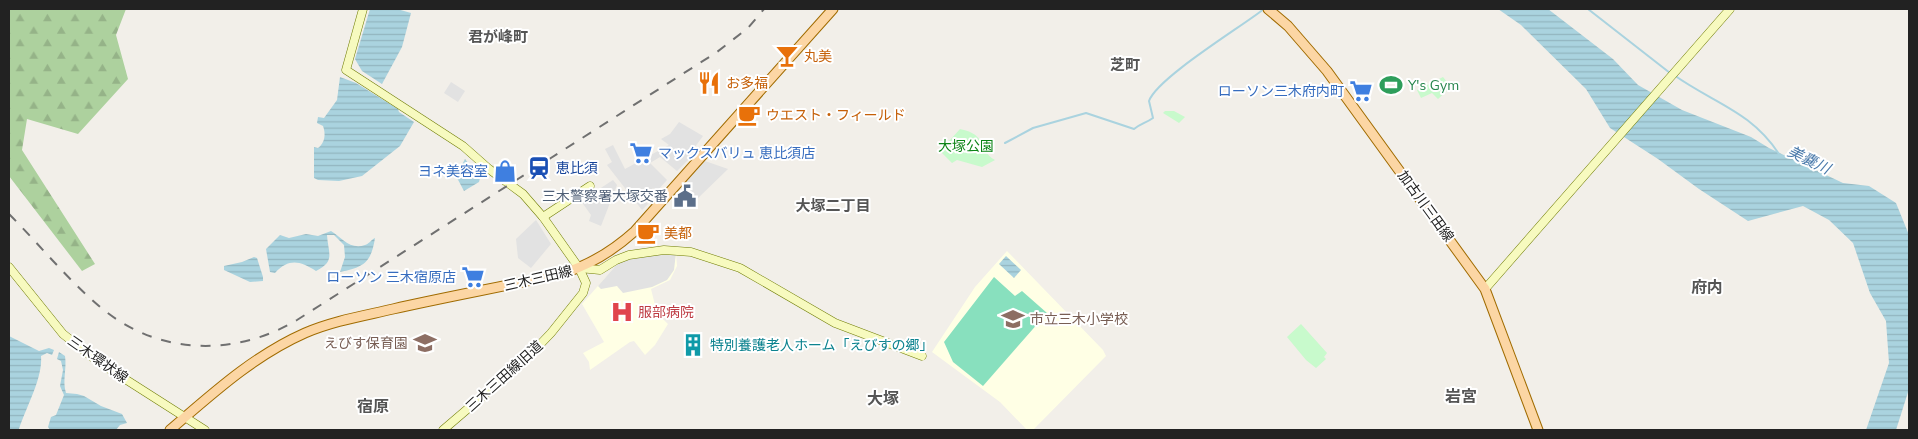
<svg xmlns="http://www.w3.org/2000/svg" width="1918" height="439" viewBox="0 0 1918 439" font-family="'Nunito Sans','Noto Sans JP',sans-serif">
<style>
.education{fill:#ffffe5}
.forest{fill:url(#forest-firs)}
.park{fill:#c8facc}
.pitch{fill:#88e0be}
.parking{fill:#e2e2e2}
.water{fill:url(#water-rules)}
.lines{fill:none;stroke-linecap:round;stroke-linejoin:round}
.stream{stroke:#aad3df;stroke-width:2}
.secondary-casing{stroke:#707d05;stroke-width:9}
.primary-casing{stroke:#a06b00;stroke-width:11}
.secondary{stroke:#f7fabf;stroke-width:8}
.primary{stroke:#fcd6a4;stroke-width:9}
.rail{stroke:#707070;stroke-width:2;stroke-dasharray:10 10;stroke-linecap:butt}
.labels{text-anchor:middle;stroke-width:4;stroke-linejoin:round;paint-order:stroke}
.food-label{font-size:14px;fill:#c56008;stroke:#fff;text-anchor:start}
.leisure-label{font-size:14px;fill:#27864d;stroke:#fff;text-anchor:start}
.shop-label{font-size:14px;fill:#366cbe;stroke:#fff;text-anchor:end}
.park-label{font-size:14px;fill:#0c8416;stroke:#fff}
.transit-label{font-size:14px;fill:#164399;stroke:#fff;text-anchor:start}
.service-label{font-size:14px;fill:#4e5e75;stroke:#fff;text-anchor:end}
.street-label{font-size:14px;fill:#222;stroke:#fff}
.health-label{font-size:14px;fill:#be3a42;stroke:#fff;text-anchor:start}
.education-label{font-size:14px;fill:#785e54;stroke:#fff;text-anchor:start}
.culture-label{font-size:14px;fill:#0d838f;stroke:#fff;text-anchor:start}
.neighbourhood-label{font-size:15px;font-weight:bold;fill:#555;stroke:#fff}
.water-label{font-size:15px;font-style:italic;fill:#4a7aab;stroke:#fff}
.quarter-label{font-size:16px;font-weight:bold;fill:#555;stroke:#fff}
</style>
<defs>
<pattern id="forest-firs" width="22" height="20" patternUnits="userSpaceOnUse" patternTransform="scale(1.25)"><rect width="22" height="20" fill="#add19e"/><path d="M5 1l3.5 6h-7zM16 11l3.5 6h-7z" fill="#95b388"/></pattern>
<pattern id="water-rules" width="6" height="5" patternUnits="userSpaceOnUse" patternTransform="scale(1.25)"><rect width="6" height="5" fill="#aad3df"/><path d="M0 2.5h6" fill="none" stroke="#92b5bf"/></pattern>
</defs>
<rect width="100%" height="100%" fill="#f2efe9"/>
<g class="education">
<path d="M1007 251 1103 350 1106 356 1033 430H1027L1000 402 932 352 975 287Z"/>
<path d="M676 253 677 266 670 280 651 289 656 309 659 315 668 324 655 345 645 355 634 341 630 342 590 370 589 362 583 353 604 342 582 304 619 262Z"/>
</g>
<path class="forest" d="M9 9H126L116 35 128 79 78 134 27 119 22 150 95 264 82 271 9 176Z"/>
<g class="park">
<path d="M1443 77 1451 87 1438 99 1432 93 1421 98 1417 90Z"/>
<path d="M1165 111H1174L1185 117 1179 123 1163 113Z"/>
<path d="M960 129C989 135 976 149 995 160L982 167 957 160 952 163 940 151Z"/>
<path d="M1301 324 1327 353 1324 357 1326 359 1316 368 1306 360 1287 337Z"/>
</g>
<path class="pitch" d="M994 277 1015 296 1022 291 1047 313 983 386 953 362 944 342Z"/>
<g class="parking">
<path d="M451 82 465 91 458 102 444 93Z"/>
<path d="M679 122 703 136 689 155 691 157 677 171 660 157 650 163 667 180 657 191 653 188 643 198 648 204 642 210 607 165 612 162 605 149 613 145 625 169 669 145 661 139 670 134Z"/>
<path d="M705 161 728 169 696 200 681 188Z"/>
<path d="M613 180 617 185 601 226 589 221 591 215 581 201Z"/>
<path d="M536 220 551 244 531 268 518 258 516 239Z"/>
<path d="M656 253H676L674 270 667 280 652 287 623 293 617 286 601 289 598 286 619 262 640 256Z"/>
</g>
<g class="water">
<path d="M370 9H397L411 13 402 47 382 84 362 71 355 59Z"/>
<path d="M1498 9H1548L1613 59 1638 85 1682 110 1751 137 1769 148 1843 183 1869 186 1896 203 1909 235V389L1896 430H1866L1889 363 1886 321 1870 293 1853 243 1829 220 1803 206 1748 221 1699 189 1658 159 1610 128 1586 89 1521 25Z"/>
<path d="M340 77 356 83 398 109 399 112 414 122 400 146 362 176 339 181 318 180 314 178V147L318 148C325 143 326 134 323 126L317 123 318 117 324 118 337 100Z"/>
<path d="M465 159 480 178 479 182 464 191 456 176Z"/>
<path d="M331 231C342 238 350 250 365 245 369 244 371 240 375 238 371 263 364 267 340 272L345 257 344 245 334 235H327C328 253 336 261 316 271 300 261 289 258 275 273L270 272 266 249 280 235 289 238 306 234 318 236Z"/>
<path d="M1006 256 1021 270 1014 278 999 264Z"/>
<path d="M254 257 257 258 263 277V281L250 282 224 270V266L242 262Z"/>
<path d="M9 336 39 351 49 348 54 350 52 355 47 353 41 356C43 378 26 407 19 429L10 430 9 429Z"/>
<path d="M59 352 65 356C67 369 62 381 66 393L77 394 84 396 101 406 122 414 127 423 120 425 116 430H50L48 427 51 417 56 415 64 395 60 386 63 370 61 361 57 359Z"/>
</g>
<g class="lines">
<g class="stream">
<path d="M1588 9 1670 73"/>
<path d="M1674 75C1713 103 1751 111 1779 154"/>
<path d="M1005 143 1033 128 1086 113 1134 129C1140 124 1146 123 1153 118L1149 101C1157 78 1241 27 1264 9"/>
</g>
<defs>
<g id="secondary">
<path d="M363 9 346 70 463 146 489 169 523 194 543 217 579 268 586 283 583 293 551 333 527 358 443 430"/>
<path d="M543 217 590 186"/>
<path d="M9 267 63 334 100 363 205 430"/>
<path d="M579 268 600 270 616 260 629 255 664 250 691 252 740 268 835 323 922 356"/>
<path d="M1485 289 1730 9"/>
</g>
<g id="primary">
<path d="M1268 9 1288 26 1327 71 1485 289 1538 430"/>
<path d="M170 430C212 394 253 356 305 333 333 321 363 316 393 309 450 296 507 286 564 273 592 264 614 250 635 231L833 9"/>
</g>
</defs>
<use href="#secondary" class="secondary-casing"/>
<use href="#primary" class="primary-casing"/>
<use href="#secondary" class="secondary"/>
<use href="#primary" class="primary"/>
<path class="rail" d="M9 214C39 244 66 278 99 306 156 355 233 358 297 320L717 52 748 28 764 9"/>
</g>
<defs>
<symbol id="bar-bare" viewBox="-9 -9 18 18"><path d="M-6-5H6L.8 .8V4.5H3.5V6h-7V4.5H-.8V.8Z" fill="#e8710a" stroke="#fff" stroke-width="2.5" paint-order="stroke"/></symbol>
<symbol id="restaurant-bare" viewBox="-9 -9 18 18"><path d="M-5-6h1v4h1v-4h1v4h1v-4h1v5L-1.5 .5V6h-2V.5L-5-1ZM5-6V6H3V1.5H1.5Q1.5-4 5-6Z" fill="#e8710a" stroke="#fff" stroke-width="2.5" paint-order="stroke"/></symbol>
<symbol id="stadium-bare" viewBox="-9 -9 18 18"><path d="M0-5a6.5 5 0 1 0 0 10a6.5 5 0 1 0 0-10ZM-3.5-1.8h7v3.6h-7Z" fill="#2e9e5b" stroke="#fff" stroke-width="2.5" paint-order="stroke"/></symbol>
<symbol id="supermarket-bare" viewBox="-9 -9 18 18"><path d="M-6-5.5h2.5l.6 2H6L4.5 2H-2.5L-4.4-4H-6ZM-1.5 3.2a1.3 1.3 0 1 0 .1 0ZM3 3.2a1.3 1.3 0 1 0 .1 0Z" fill="#3f7fe0" stroke="#fff" stroke-width="2.5" paint-order="stroke"/></symbol>
<symbol id="cafe-bare" viewBox="-9 -9 18 18"><path d="M-5.5-4.5H6V0H3Q3 3.5 0 3.5H-2.5Q-5.5 3.5-5.5 0ZM3-3.2v2h1.7v-2ZM-6 4.5H4V6H-6Z" fill="#e8710a" stroke="#fff" stroke-width="2.5" paint-order="stroke"/></symbol>
<symbol id="station-bare" viewBox="-9 -9 18 18"><path d="M-3-6H3Q5-6 5-4V2Q5 4 3 4L4.5 6H3L1.5 4h-3L-3 6H-4.5L-3 4Q-5 4-5 2V-4Q-5-6-3-6ZM-3.5-4v3h7v-3ZM-3.5 1v1.5H-2V1ZM2 1v1.5H3.5V1Z" fill="#1a4fb4" stroke="#fff" stroke-width="2.5" paint-order="stroke"/></symbol>
<symbol id="shop-bare" viewBox="-9 -9 18 18"><path d="M-5-2.5h2.3a2.7 3.5 0 0 1 5.4 0H5L5.5 6h-11ZM-1.5-2.5h3a1.5 2.3 0 0 0-3 0Z" fill="#3f7fe0" stroke="#fff" stroke-width="2.5" paint-order="stroke"/></symbol>
<symbol id="civic-bare" viewBox="-9 -9 18 18"><path d="M-.6-6.5H3V-4.5H.6V-3L4-1V1h2V6H-6V1h2V-1L-.6-3ZM-1.2 2.5V6h2.4V2.5Z" fill="#5c6f8a" stroke="#fff" stroke-width="2.5" paint-order="stroke"/></symbol>
<symbol id="hospital-bare" viewBox="-9 -9 18 18"><path d="M-5-5h3v3.5h4V-5h3V5h-3V1.5h-4V5h-3Z" fill="#e0444e" stroke="#fff" stroke-width="2.5" paint-order="stroke"/></symbol>
<symbol id="school-bare" viewBox="-9 -9 18 18"><path d="M0-5L7-2L0 1L-7-2ZM-4 1L0 2.5L4 1V4Q0 6-4 4Z" fill="#8d6e63" stroke="#fff" stroke-width="2.5" paint-order="stroke"/></symbol>
<symbol id="building-bare" viewBox="-9 -9 18 18"><path d="M-4-6H4V6H1V3H-1V6H-4ZM-2.5-4.3h1.7v1.8h-1.7ZM.8-4.3h1.7v1.8H.8ZM-2.5-1h1.7V.8h-1.7ZM.8-1h1.7V.8H.8Z" fill="#0f9aa8" stroke="#fff" stroke-width="2.5" paint-order="stroke"/></symbol>
</defs>
<g fill-rule="evenodd">
<use href="#bar-bare" x="771" y="40" width="32" height="32"/>
<use href="#restaurant-bare" x="693" y="67" width="32" height="32"/>
<use href="#stadium-bare" x="1375" y="69" width="32" height="32"/>
<use href="#supermarket-bare" x="1345" y="75" width="32" height="32"/>
<use href="#cafe-bare" x="733" y="99" width="32" height="32"/>
<use href="#supermarket-bare" x="625" y="137" width="32" height="32"/>
<use href="#station-bare" x="523" y="152" width="32" height="32"/>
<use href="#shop-bare" x="489" y="155" width="32" height="32"/>
<use href="#civic-bare" x="669" y="180" width="32" height="32"/>
<use href="#cafe-bare" x="632" y="217" width="32" height="32"/>
<use href="#supermarket-bare" x="457" y="261" width="32" height="32"/>
<use href="#hospital-bare" x="606" y="296" width="32" height="32"/>
<use href="#school-bare" x="997" y="303" width="32" height="32"/>
<use href="#school-bare" x="409" y="327" width="32" height="32"/>
<use href="#building-bare" x="677" y="329" width="32" height="32"/>
</g>
<g class="labels">
<g class="food-label">
<text x="804" y="61">丸美</text>
<text x="726" y="88">お多福</text>
<text x="766" y="120">ウエスト・フィールド</text>
<text x="664" y="238">美都</text>
</g>
<g class="leisure-label">
<text x="1408" y="90">Y's Gym</text>
</g>
<g class="shop-label">
<text x="1344" y="96">ローソン三木府内町</text>
<text x="658" y="158" text-anchor="start">マックスバリュ 恵比須店</text>
<text x="488" y="176">ヨネ美容室</text>
<text x="456" y="282">ローソン 三木宿原店</text>
</g>
<g class="park-label">
<text x="966" y="151">大塚公園</text>
</g>
<g class="transit-label">
<text x="556" y="173">恵比須</text>
</g>
<g class="service-label">
<text x="668" y="201">三木警察署大塚交番</text>
</g>
<g class="street-label">
<text transform="translate(1426 206) rotate(54)" y="5">加古川三田線</text>
<text transform="translate(538 278) rotate(-13)" y="5">三木三田線</text>
<text transform="translate(98 359) rotate(35)" y="5">三木環状線</text>
<text transform="translate(504 376) rotate(-42)" y="5">三木三田線旧道</text>
</g>
<g class="health-label">
<text x="638" y="317">服部病院</text>
</g>
<g class="education-label">
<text x="1030" y="324">市立三木小学校</text>
<text x="408" y="348" text-anchor="end">えびす保育園</text>
</g>
<g class="culture-label">
<text x="710" y="350">特別養護老人ホーム「えびすの郷」</text>
</g>
<g class="neighbourhood-label">
<text x="498" y="42">君が峰町</text>
<text x="1125" y="70">芝町</text>
<text x="833" y="211">大塚二丁目</text>
</g>
<g class="water-label">
<text transform="translate(1809 160) rotate(26)" y="5">美嚢川</text>
</g>
<g class="quarter-label">
<text x="1707" y="293">府内</text>
<text x="1461" y="402">岩宮</text>
<text x="883" y="404">大塚</text>
<text x="373" y="412">宿原</text>
</g>
</g>
<rect width="1918" height="439" fill="none" stroke="#222222" stroke-width="20"/>
</svg>
